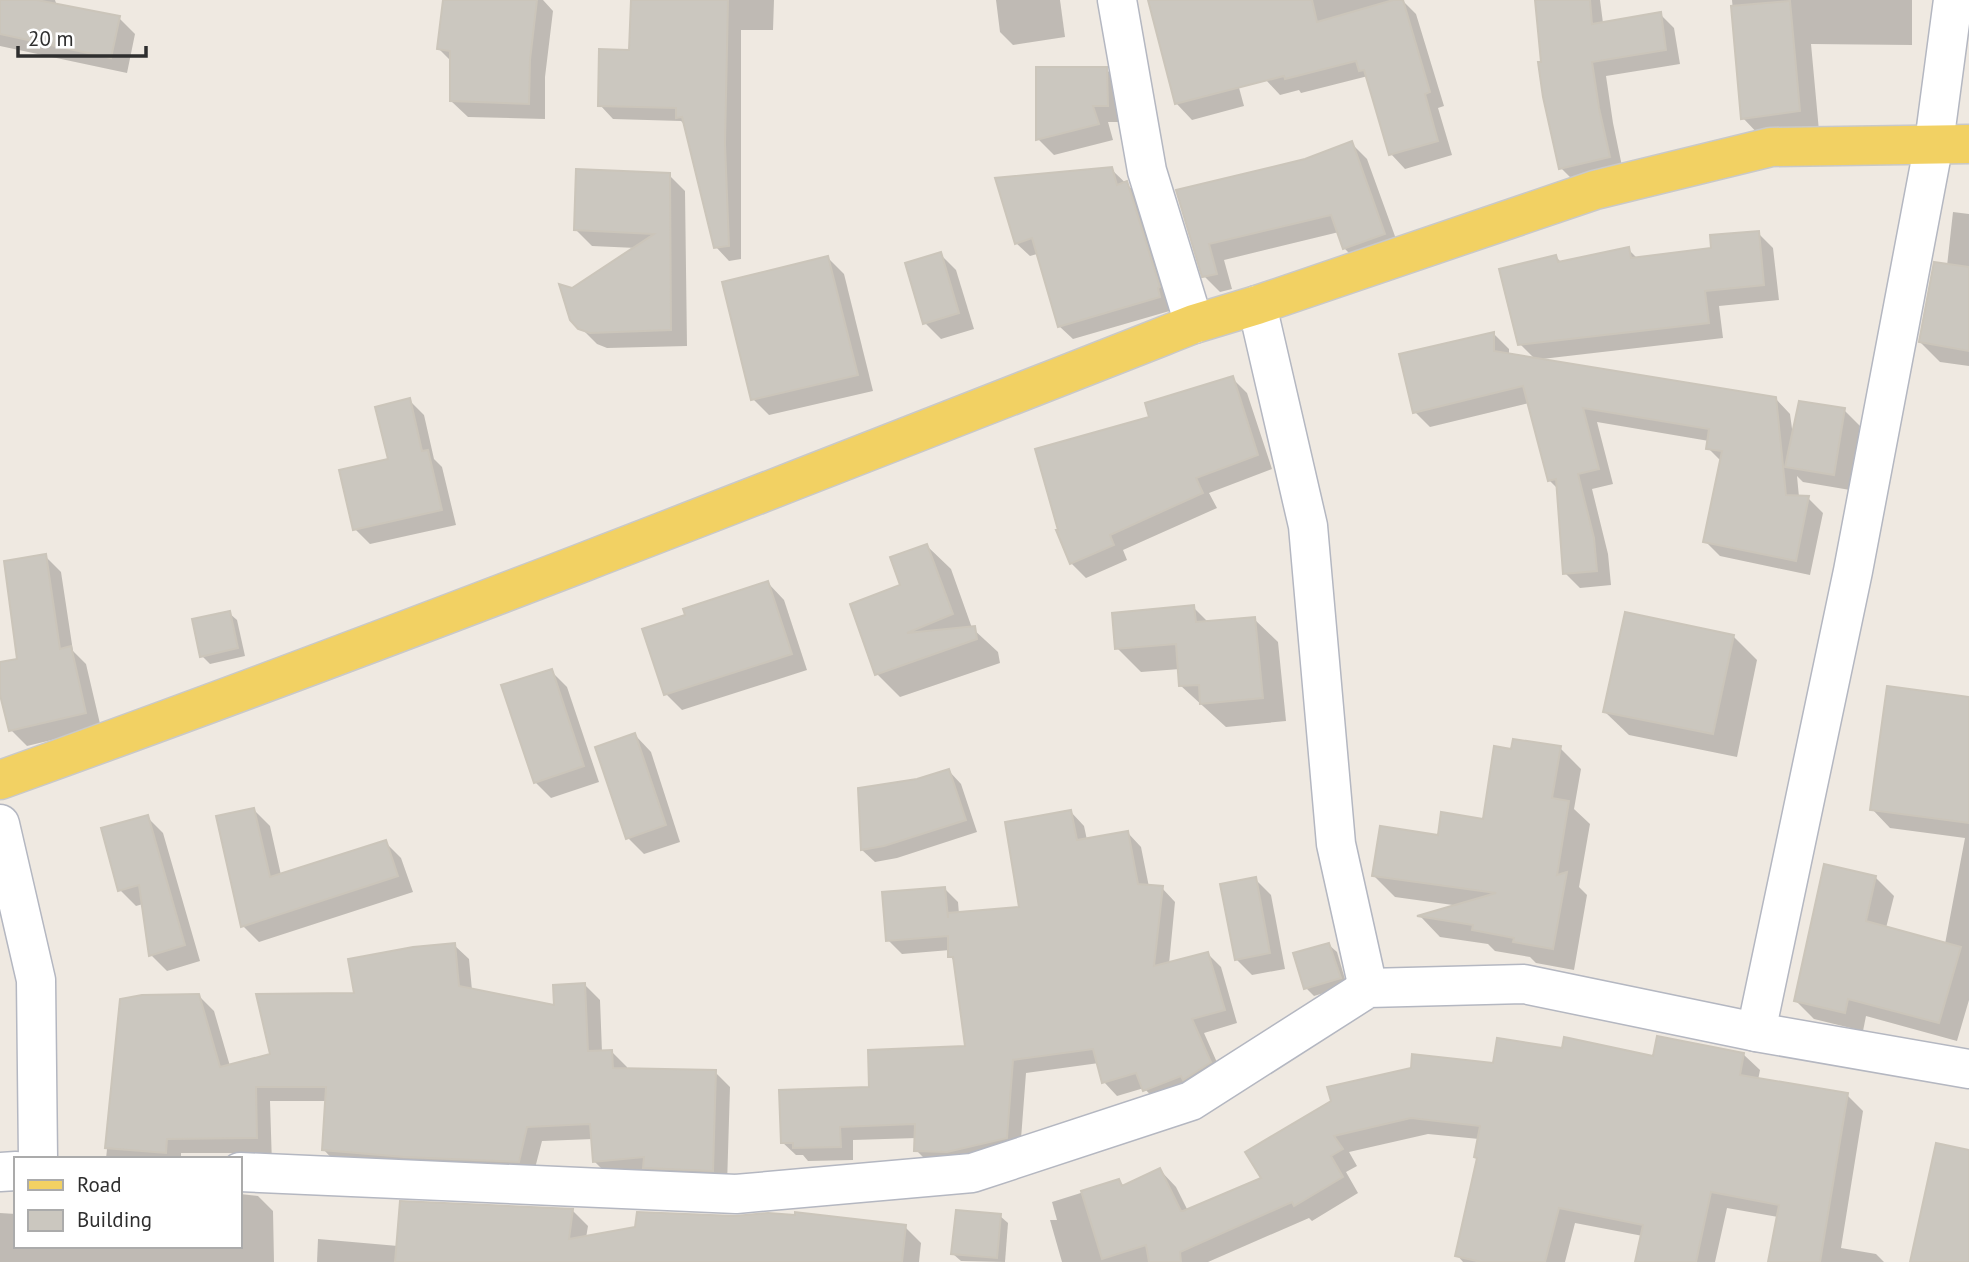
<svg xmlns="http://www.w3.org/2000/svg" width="1969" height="1262" viewBox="0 0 1969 1262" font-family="'PT Sans',sans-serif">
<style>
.shadow{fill:#0003}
.building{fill:#cbc7bf;stroke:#cbc5ba;stroke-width:2}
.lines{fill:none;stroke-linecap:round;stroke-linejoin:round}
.minor-casing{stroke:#b4b7c1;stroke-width:41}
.major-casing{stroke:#c9c9c9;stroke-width:41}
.minor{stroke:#fff;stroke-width:38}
.major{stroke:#f2d163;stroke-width:38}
</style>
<rect width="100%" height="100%" fill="#efe9e1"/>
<g class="shadow">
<path d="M0 0H55L57 6 119 18 135 34 127 73 0 46Z"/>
<path d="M445 0H543L553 11 545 77V119L468 117 451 101 452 62 439 49Z"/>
<path d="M633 0H774L773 30H741V259L729 261 716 247 686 126 681 121 613 119 600 105 631 52Z"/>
<path d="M996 0H1060L1065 37 1013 45 1000 32Z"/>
<path d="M1150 0H1215L1244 106 1192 120 1176 103Z"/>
<path d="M1294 0H1402L1416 14 1444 106 1438 108 1452 155 1405 169 1391 154 1368 76 1301 93 1299 90 1280 95 1266 80Z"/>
<path d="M1536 0H1600L1603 23 1660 14 1674 28 1680 64 1606 76 1613 123 1623 171 1575 182 1561 168 1543 64Z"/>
<path d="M1732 0H1912V45L1811 44 1819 131 1762 138 1743 118Z"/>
<path d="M1106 69 1122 85 1123 122H1108L1113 140 1054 155 1038 139Z"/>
<path d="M1351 143 1367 159 1400 250 1360 264 1344 248 1339 232 1224 260 1232 289 1220 292 1204 276 1178 191 1305 160Z"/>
<path d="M1111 169 1140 197 1173 310 1073 339 1059 326 1037 254 1030 256 1016 243Z"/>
<path d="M669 175 685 191 687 346 607 348 597 344 572 319V290L636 248 592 246 576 230Z"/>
<path d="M1953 212 1969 214V366L1940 362 1920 342 1947 266Z"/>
<path d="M1758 233 1773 248 1779 300 1719 306 1723 338 1542 359 1775 398 1790 414 1793 436 1844 410 1860 426 1850 490 1803 482 1797 476 1799 497 1808 498 1823 513 1810 575 1720 556 1705 541 1722 462 1708 448 1709 441 1597 422 1613 484 1592 489 1608 554 1611 585 1580 588 1565 573 1558 489 1549 480 1529 403 1430 427 1415 412 1494 334 1509 349V355L1535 359 1520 344 1556 257 1562 263 1628 249 1638 259 1713 250Z"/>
<path d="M940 254 956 270 974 329 941 339 925 323Z"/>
<path d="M828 258 844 274 873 391 769 415 753 399Z"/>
<path d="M1232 378 1247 393 1272 469 1209 493 1217 508 1123 550 1127 560 1086 578 1071 563 1151 418Z"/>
<path d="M409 400 424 415 434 459 442 467 456 525 370 544 355 529 390 460Z"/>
<path d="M927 546 951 569 972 628 998 652 1000 663 900 697 877 674 902 586Z"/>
<path d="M45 556 61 572 73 651 86 664 101 728 27 746 11 730 0 687V664L19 660Z"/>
<path d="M768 583 784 600 807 670 682 710 666 694 687 616Z"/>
<path d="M1193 607 1209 623 1254 619 1278 642 1286 721 1226 727 1181 686 1180 669 1141 672 1117 648Z"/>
<path d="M229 613 237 620 245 656 210 664 202 656Z"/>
<path d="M1733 636 1757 660 1737 757 1629 735 1605 712Z"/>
<path d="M551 671 567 687 599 782 551 798 535 782Z"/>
<path d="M1969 698V1000L1957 1041 1866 1016 1863 1031 1814 1019 1796 1001 1875 877 1894 896 1886 928 1945 944 1965 838 1890 828 1872 809Z"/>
<path d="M635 735 651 752 680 842 644 854 628 838Z"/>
<path d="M1560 748 1581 769 1574 809 1590 824 1579 887 1587 895 1574 970 1536 963 1530 957 1495 951 1488 944 1440 937 1421 917 1460 906 1395 897 1374 876 1439 837 1484 821 1513 751Z"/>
<path d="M949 771 961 784 977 832 897 858 875 862 862 850 918 781Z"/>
<path d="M254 810 270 826 281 875 385 842 401 858 413 892 259 942 243 926Z"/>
<path d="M1071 812 1084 826 1087 840 1128 833 1141 847 1149 887 1162 888 1175 902 1169 964 1208 954 1221 967 1237 1023 1204 1033 1223 1076 1158 1103 1144 1088 1117 1096 1104 1082 1099 1063 1026 1073 1020 1152 930 1164 916 1150 917 1138 853 1140V1160L808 1161 803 1155H796L782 1142 871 1089 967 1048 955 962 950 956V950L902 954 888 940 945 889 958 902 959 914 1021 909Z"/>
<path d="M147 817 163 833 200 961 167 971 151 955 143 904 136 906 120 890Z"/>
<path d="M1255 879 1271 895 1285 969 1252 975 1236 959Z"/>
<path d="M454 945 469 959 472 990 556 1007 585 985 600 1000 602 1052H612L627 1067V1070L715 1072 730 1087 727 1185 609 1176 594 1161 593 1139 542 1141 533 1176 338 1165 324 1150 327 1101H270L272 1165H253L240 1153H181V1159H106L122 1000 199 996 214 1011 230 1066 272 1055 356 995Z"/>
<path d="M1329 945 1337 952 1347 986 1314 996 1306 988Z"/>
<path d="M1564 1050 1654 1058 1743 1054 1760 1070 1758 1080 1847 1095 1863 1111 1841 1248 1876 1254 1884 1262H1769L1778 1217 1727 1208 1715 1262H1637L1643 1236 1575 1223 1565 1262H1463L1457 1255 1479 1159V1139L1428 1134 1349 1152 1357 1166 1346 1172 1358 1193 1312 1221 1309 1218 1208 1262H1062L1050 1220H1057L1052 1202 1119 1181 1124 1186 1160 1170 1176 1187 1188 1211 1263 1179 1248 1152 1494 1065Z"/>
<path d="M240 1194 258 1196 273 1211 274 1262H0V1213L16 1214V1246H240Z"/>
<path d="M572 1210 588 1226 586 1238 905 1227 921 1243 919 1262H317L318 1239 398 1246Z"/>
<path d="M1000 1216 1008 1223 1005 1262 961 1261 953 1254Z"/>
</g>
<g class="building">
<path d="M0 0H37L120 16 111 58 0 34Z"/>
<path d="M443 0H537L530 60 529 104 450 101V51L437 49Z"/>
<path d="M631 0H728L725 144 729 246 714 248 682 117 676 118V108L598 106 599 49 629 50Z"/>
<path d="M1148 0H1312L1317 22 1393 0H1403L1430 92 1425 94 1438 141 1389 155 1364 70 1359 71 1356 61 1285 79 1284 76 1175 104Z"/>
<path d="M1535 0H1590L1592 24 1661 12 1666 50 1592 62 1599 108 1610 157 1559 169 1543 97 1538 62H1541Z"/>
<path d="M1790 1 1800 111 1741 119 1731 6Z"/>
<path d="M1036 67H1107L1108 106H1093L1099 124 1036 140Z"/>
<path d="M1352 141 1385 234 1343 249 1331 215 1209 244 1217 274 1202 277 1176 190 1305 159Z"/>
<path d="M1112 167 1117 185 1127 181 1160 287 1158 288 1160 297 1058 327 1032 238 1015 244 995 178Z"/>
<path d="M576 169 670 173 671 330 590 333 578 329 570 320 559 284 572 288 654 234 574 230Z"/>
<path d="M1759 231 1764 285 1705 291 1709 323 1518 345 1499 269 1556 255 1558 262 1629 247 1631 258 1711 248 1710 235Z"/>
<path d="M941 252 959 313 923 324 905 263Z"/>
<path d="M828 256 858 375 751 400 722 282Z"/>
<path d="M1934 262 1969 267V351L1919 342Z"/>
<path d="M1494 332V351L1776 397 1786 495 1809 496 1796 561 1703 542 1722 451 1706 449 1709 429 1583 408 1599 469 1578 474 1594 538 1597 571 1563 574 1556 479 1548 481 1523 386 1413 413 1399 354Z"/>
<path d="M1233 376 1258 455 1196 478 1203 493 1110 535 1114 545 1070 564 1056 530H1058L1035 449 1149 417 1145 403Z"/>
<path d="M410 398 422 451 428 450 442 510 353 530 339 470 388 459 375 407Z"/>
<path d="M1799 401 1845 408 1834 475 1785 467Z"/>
<path d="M927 544 953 614 907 633 975 626 977 639 875 675 850 604 900 585 890 557Z"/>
<path d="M46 554 60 649 71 646 86 713 9 731 0 695V662L17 659 4 561Z"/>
<path d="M768 581 792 654 664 695 642 629 685 615 683 609Z"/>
<path d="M1194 605 1196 622 1255 617 1263 698 1200 704 1199 685 1179 686 1176 644 1115 649 1112 613Z"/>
<path d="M230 611 238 648 200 657 192 619Z"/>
<path d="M1625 612 1734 635 1713 734 1603 712Z"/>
<path d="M552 669 584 766 534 783 501 685Z"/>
<path d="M1887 686 1969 697V823L1870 810Z"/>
<path d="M635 733 666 825 626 839 595 747Z"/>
<path d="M1513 739 1561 746 1552 798 1569 801 1557 875 1567 872 1553 949 1513 942 1514 938 1472 930 1473 925 1417 916 1496 893 1372 876 1380 826 1438 835 1441 812 1483 819 1494 746 1511 749Z"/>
<path d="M949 769 966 820 884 846 861 850 858 788 917 779Z"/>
<path d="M254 808 270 877 386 840 398 876 241 927 216 816Z"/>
<path d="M1071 810 1077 840 1128 831 1138 884 1163 886 1154 966 1208 952 1225 1010 1192 1019 1211 1062 1183 1080 1181 1076 1143 1091 1136 1073 1102 1083 1093 1049 1013 1060 1007 1138 947 1152 914 1151 915 1124 840 1127 841 1147 793 1148V1143H781L779 1090 869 1087 868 1050 965 1046 953 957H948V936L886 941 882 892 945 887 948 918V913L1019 907 1005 822Z"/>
<path d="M148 815 185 945 149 956 139 885 118 891 101 828Z"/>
<path d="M1824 864 1876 876 1866 921 1961 947 1939 1023 1848 999 1845 1013 1794 1001Z"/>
<path d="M1256 877 1270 953 1235 960 1220 884Z"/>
<path d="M455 943 459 986 554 1005 553 985 585 983 588 1051 612 1050 613 1068 716 1070 713 1171 643 1168 644 1157 593 1162 590 1124 527 1127 519 1162 404 1157 322 1150 326 1087H256L257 1138 167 1139 166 1153 105 1148 120 999 142 995 199 994 220 1067 270 1054 256 994 354 993 348 959 413 947Z"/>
<path d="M1329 943 1341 978 1304 989 1293 953Z"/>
<path d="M1657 1036 1744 1053 1740 1075 1848 1093 1820 1262H1768L1779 1205 1711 1192 1696 1262H1635L1643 1225 1559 1208 1545 1262H1481L1455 1256 1477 1158 1474 1157 1480 1126 1411 1118 1334 1136 1343 1149 1331 1156 1343 1177 1294 1206 1292 1202 1180 1252 1181 1262H1149L1146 1245 1102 1259 1081 1191 1119 1179 1122 1186 1160 1168 1181 1211H1183L1261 1178 1245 1152 1331 1101 1327 1087 1411 1068 1412 1054 1493 1063 1497 1038 1562 1048 1564 1037 1653 1056Z"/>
<path d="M1936 1143 1969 1150V1262H1910Z"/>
<path d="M400 1201 573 1209 569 1239 635 1227 637 1212 735 1216 768 1213 795 1215V1212L906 1225 902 1262H395Z"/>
<path d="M956 1210 1001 1214 997 1258 951 1254Z"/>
</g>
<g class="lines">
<defs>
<g id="minor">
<path d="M1117 0 1147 171 1194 324"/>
<path d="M1257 305 1308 526 1336 844 1368 988"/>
<path d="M0 824 36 980 38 1159"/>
<path d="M1756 1032 1853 571 1934 143 1953 0"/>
<path d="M0 1172 16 1171"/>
<path d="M240 1172 736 1194 972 1173 1191 1101 1368 988 1524 984 1756 1032 1969 1069"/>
</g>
<path id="major" d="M0 780C401 636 797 480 1194 324L1257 305 1595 190 1771 147 1969 144"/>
</defs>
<use href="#minor" class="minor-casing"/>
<use href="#major" class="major-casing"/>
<use href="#minor" class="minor"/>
<use href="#major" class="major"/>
</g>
<rect x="14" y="1157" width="228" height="91" fill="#ffffff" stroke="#ababab" stroke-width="2"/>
<rect x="28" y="1180" width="35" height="10" fill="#f2d163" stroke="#ababab" stroke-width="2"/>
<text x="77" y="1192" font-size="21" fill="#2e2e2e">Road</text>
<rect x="28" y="1210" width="35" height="21" fill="#cbc7bf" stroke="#ababab" stroke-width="2"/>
<text x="77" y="1227" font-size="21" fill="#2e2e2e">Building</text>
<path d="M18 46v10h128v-10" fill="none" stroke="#2e2e2e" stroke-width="3.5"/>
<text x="28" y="46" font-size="21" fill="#2e2e2e" stroke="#ffffff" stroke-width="5" paint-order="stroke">20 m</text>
</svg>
